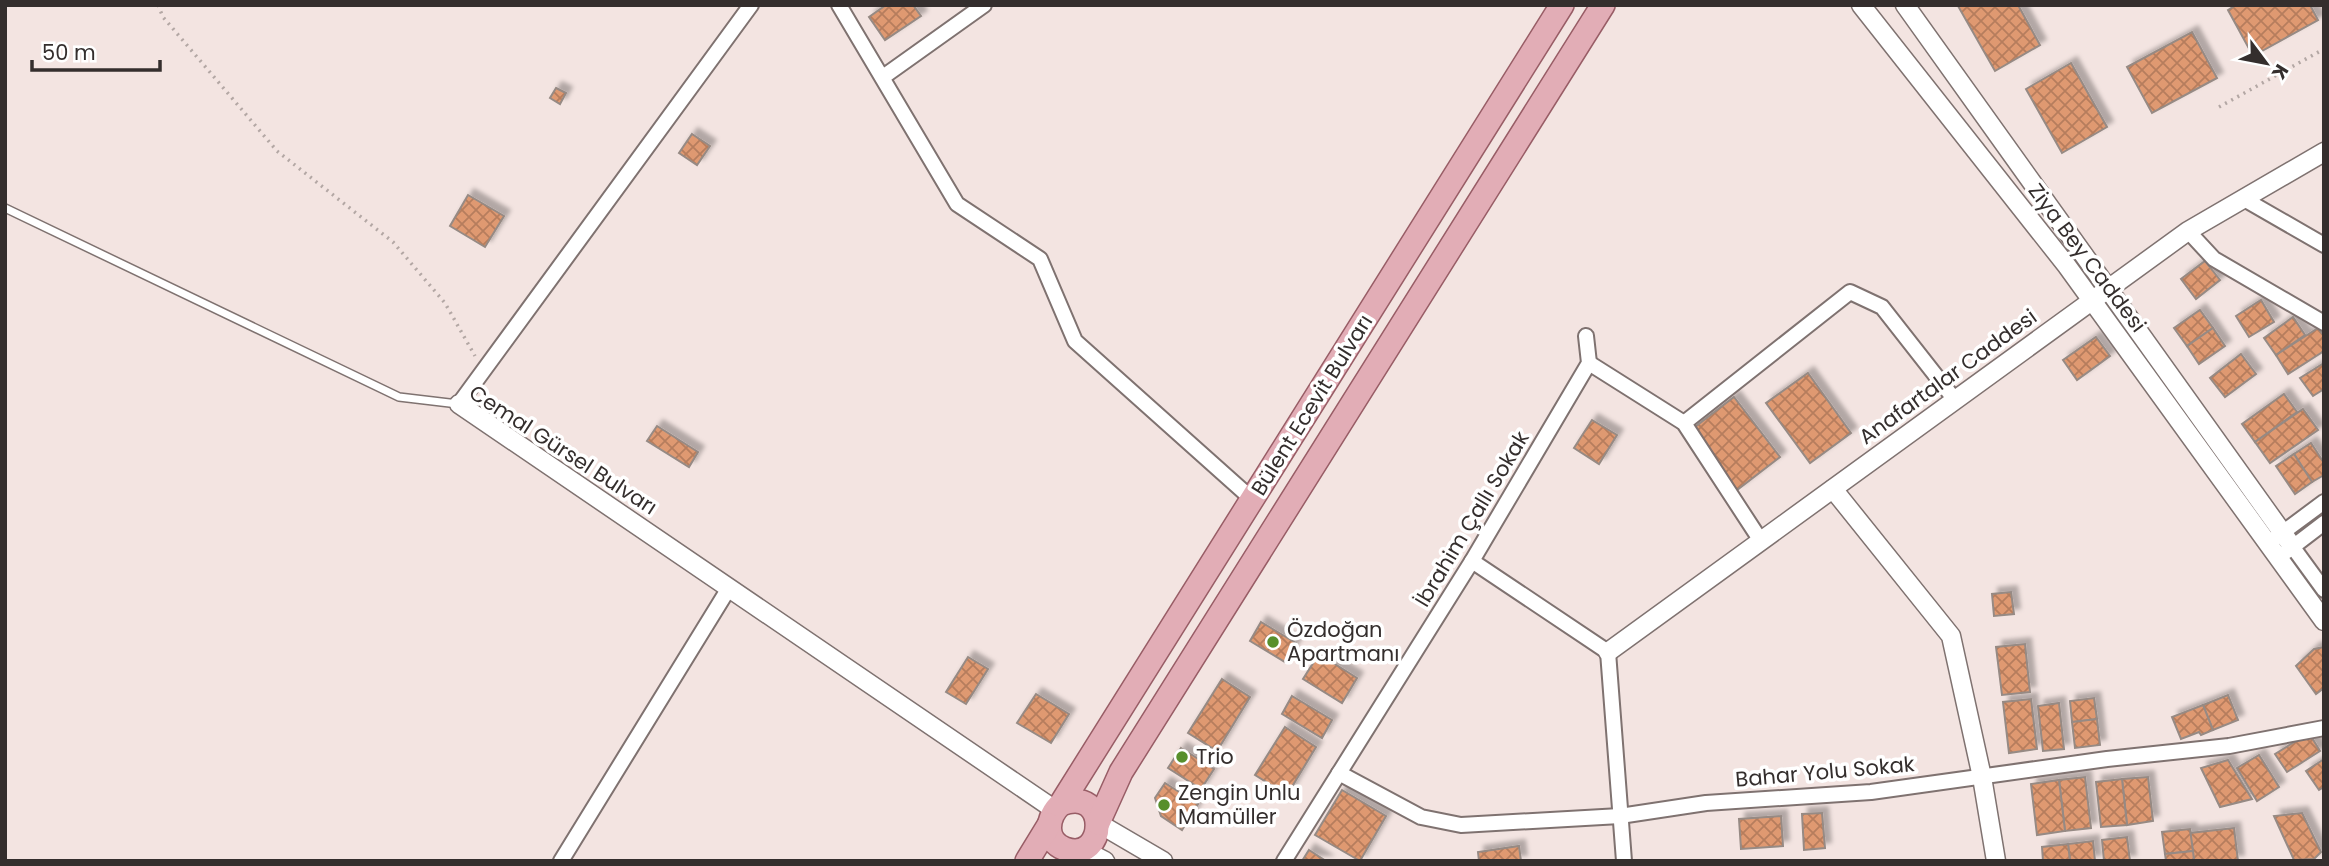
<svg xmlns="http://www.w3.org/2000/svg" width="2329" height="866" viewBox="0 0 2329 866" font-family="Poppins,sans-serif">
<style>
.building{fill:url(#building-cross-hatch);stroke:#968a84;stroke-width:2;filter:url(#shadow)}
.lines{fill:none;stroke-linecap:round;stroke-linejoin:round}
.service-casing{stroke:#7f7270;stroke-width:10}
.minor-casing{stroke:#7f7270;stroke-width:18}
.tertiary-casing{stroke:#7f7270;stroke-width:21}
.primary-casing{stroke:#985d66;stroke-width:26}
.path{stroke:#b3a7a4;stroke-width:3.5;stroke-dasharray:2 5;stroke-linecap:butt}
.service{stroke:#fff;stroke-width:7}
.minor{stroke:#fff;stroke-width:14}
.tertiary{stroke:#fff;stroke-width:18}
.primary{stroke:#e2adb6;stroke-width:23}
.poi-dot{fill:#578f2c;stroke:#fff;stroke-width:2.5}
.labels{text-anchor:middle;stroke-width:7;stroke-linejoin:round;paint-order:stroke}
.street-label{font-size:21px;fill:#342e2d;stroke:#fff}
.poi-label{font-size:21px;fill:#342e2d;stroke:#fff;text-anchor:start}
</style>
<defs>
<pattern id="building-cross-hatch" width="8" height="8" patternUnits="userSpaceOnUse" patternTransform="scale(1.75)"><rect width="8" height="8" fill="#df9971"/><path d="M0 0l8 8M0 8l8-8" fill="none" stroke="#b67d5d"/></pattern>
<filter id="shadow"><feDropShadow dx="6" dy="-6" stdDeviation="2" flood-color="#0004"/></filter>
</defs>
<rect width="100%" height="100%" fill="#f3e4e1"/>
<g class="building">
<path d="M886 5H913L921 16 885 40 869 17Z"/>
<path d="M1960 5H2018L2040 45 1995 71 1958 6Z"/>
<path d="M2236 5H2310L2318 20 2253 56 2228 10Z"/>
<path d="M2192 32 2217 78 2152 113 2127 67Z"/>
<path d="M2071 63 2107 127 2062 153 2026 89Z"/>
<path d="M556 88 566 93 560 104 550 98Z"/>
<path d="M692 134 710 146 697 165 679 153Z"/>
<path d="M468 195 504 216 485 247 450 226Z"/>
<path d="M2205 261 2220 280 2196 299 2181 279Z"/>
<path d="M2261 300 2274 322 2249 337 2236 316Z"/>
<path d="M2200 310 2213 328 2187 346 2174 328Z"/>
<path d="M2293 317 2305 335 2276 355 2264 338Z"/>
<path d="M2213 328 2225 346 2199 364 2187 346Z"/>
<path d="M2318 328 2324 336V351L2288 374 2276 355Z"/>
<path d="M2096 337 2110 356 2077 380 2063 360Z"/>
<path d="M2241 354 2256 374 2225 397 2210 378Z"/>
<path d="M2324 363V389L2313 396 2300 378Z"/>
<path d="M1808 373 1851 433 1810 463 1766 403Z"/>
<path d="M2284 394 2297 412 2255 442 2242 424Z"/>
<path d="M1734 397 1780 457 1737 490 1691 430Z"/>
<path d="M2303 409 2318 430 2270 463 2255 442Z"/>
<path d="M1592 420 1617 435 1599 464 1574 448Z"/>
<path d="M657 426 698 452 689 467 647 441Z"/>
<path d="M2311 443 2324 463V475L2312 482 2294 454Z"/>
<path d="M2294 454 2312 482 2295 494 2276 466Z"/>
<path d="M2011 592 2014 614 1994 616 1992 594Z"/>
<path d="M1261 622 1296 643 1285 662 1250 641Z"/>
<path d="M2025 644 2030 692 2002 695 1996 647Z"/>
<path d="M2324 647V688L2316 694 2296 666 2314 649Z"/>
<path d="M1319 654 1357 678 1342 703 1303 679Z"/>
<path d="M968 657 988 669 966 704 946 692Z"/>
<path d="M1222 679 1250 697 1217 751 1188 733Z"/>
<path d="M1036 694 1069 714 1051 743 1017 723Z"/>
<path d="M2228 695 2238 720 2213 730 2203 705Z"/>
<path d="M1292 696 1332 720 1322 738 1282 714Z"/>
<path d="M2094 698 2097 719 2072 722 2070 701Z"/>
<path d="M2031 699 2037 749 2009 753 2003 702Z"/>
<path d="M2059 703 2064 749 2043 751 2038 706Z"/>
<path d="M2203 705 2213 730 2201 735 2199 732 2181 739 2172 717Z"/>
<path d="M2097 719 2100 745 2075 748 2072 722Z"/>
<path d="M1285 727 1316 747 1287 795 1255 775Z"/>
<path d="M2309 733 2320 751 2287 772 2275 754Z"/>
<path d="M1181 748 1214 769 1201 789 1168 768Z"/>
<path d="M2259 755 2279 787 2257 801 2237 768Z"/>
<path d="M2324 759V787L2319 790 2306 771Z"/>
<path d="M2228 760 2252 799 2220 807 2201 768Z"/>
<path d="M2085 777 2091 828 2065 831 2059 780Z"/>
<path d="M2148 777 2153 821 2127 825 2122 779Z"/>
<path d="M2122 779 2127 825 2101 827 2096 782Z"/>
<path d="M2059 780 2065 831 2037 835 2031 784Z"/>
<path d="M1165 783 1198 804 1182 830 1161 816 1155 798Z"/>
<path d="M1342 790 1386 816 1360 861 1315 835Z"/>
<path d="M1822 813 1825 848 1804 850 1802 814Z"/>
<path d="M2302 813 2321 852 2314 859 2294 860 2274 816Z"/>
<path d="M1781 816 1783 846 1741 849 1739 819Z"/>
<path d="M2234 828 2238 861H2194L2190 833Z"/>
<path d="M2190 829 2193 851 2165 854 2162 832Z"/>
<path d="M2127 837 2130 861H2104L2102 840Z"/>
<path d="M2093 841 2095 861H2070L2068 844Z"/>
<path d="M2068 844 2070 861H2043L2042 847Z"/>
<path d="M1519 846 1521 861H1479L1478 852Z"/>
<path d="M1309 850 1326 861H1302Z"/>
<path d="M2193 851 2194 861H2166L2165 854Z"/>
</g>
<g class="lines">
<defs>
<path id="service" d="M5 208 399 397 458 404"/>
<g id="minor">
<path d="M839 5 957 204 1040 259 1075 341 1253 500"/>
<path d="M883 77 984 5"/>
<path d="M2244 199 2324 245"/>
<path d="M2188 231 2214 259 2324 323"/>
<path d="M1589 363 1684 423 1761 541"/>
<path d="M459 404 751 5"/>
<path d="M1684 423 1850 292 1882 307 1955 400"/>
<path d="M2274 539 2324 502"/>
<path d="M2292 546 2324 590"/>
<path d="M2286 552 2324 523"/>
<path d="M1472 561 1608 652 1624 861"/>
<path d="M1339 773 1421 817 1461 825 1620 816 1706 803 1871 792 2107 759 2229 746 2324 728"/>
<path d="M561 861 729 588"/>
<path d="M1284 861 1472 561 1589 363 1586 336"/>
</g>
<g id="tertiary">
<path d="M1861 5 2067 266 2324 621"/>
<path d="M1905 5 2292 546"/>
<path d="M459 404 1055 810"/>
<path d="M1833 489 1951 636 1982 777 1996 861"/>
<path d="M1608 652 2188 231 2324 152"/>
<path d="M1098 823 1163 861"/>
<path d="M1082 849 1105 861"/>
</g>
<g id="primary">
<path d="M1061 804C1110 785 1107 864 1065 849 1043 841 1047 816 1061 804L1562 5"/>
<path d="M1098 823 1121 772 1603 5"/>
<path d="M1027 861 1049 825"/>
</g>
</defs>
<use href="#service" class="service-casing"/>
<use href="#minor" class="minor-casing"/>
<use href="#tertiary" class="tertiary-casing"/>
<use href="#primary" class="primary-casing"/>
<g class="path">
<path d="M158 5 163 17 277 151 393 242 445 303 475 356"/>
<path d="M2219 107 2324 49"/>
</g>
<use href="#service" class="service"/>
<use href="#minor" class="minor"/>
<use href="#tertiary" class="tertiary"/>
<use href="#primary" class="primary"/>
</g>
<g class="poi-dot">
<circle cx="1273" cy="642" r="7"/>
<circle cx="1182" cy="757" r="7"/>
<circle cx="1164" cy="805" r="7"/>
</g>
<g class="labels">
<g class="street-label">
<text transform="translate(2087 258) rotate(53)" y="7">Ziya Bey Caddesi</text>
<text transform="translate(1948 377) rotate(-36)" y="7">Anafartalar Caddesi</text>
<text transform="translate(1312 405) rotate(-58)" y="7">Bülent Ecevit Bulvarı</text>
<text transform="translate(563 450) rotate(33)" y="7">Cemal Gürsel Bulvarı</text>
<text transform="translate(1472 519) rotate(-59)" y="7">İbrahim Çallı Sokak</text>
<text transform="translate(1825 772) rotate(-5)" y="7">Bahar Yolu Sokak</text>
</g>
<g class="poi-label">
<text x="1287" y="637">Özdoğan<tspan x="1287" dy="24">Apartmanı</tspan></text>
<text x="1196" y="764">Trio</text>
<text x="1178" y="800">Zengin Unlu<tspan x="1178" dy="24">Mamüller</tspan></text>
</g>
</g>
<rect width="2329" height="866" fill="none" stroke="#342e2d" stroke-width="14"/>
<g transform="translate(2266 63) rotate(122)" stroke="#ffffff" stroke-width="5" paint-order="stroke">
<path d="M0-5L12 26L0 18L-12 26Z" fill="#342e2d"/>
<text y="-10" font-size="19" font-weight="bold" text-anchor="middle" fill="#342e2d">K</text>
</g>
<path d="M32 60v10h128v-10" fill="none" stroke="#342e2d" stroke-width="3.5"/>
<text x="42" y="60" font-size="21" fill="#342e2d" stroke="#ffffff" stroke-width="5" paint-order="stroke">50 m</text>
</svg>
